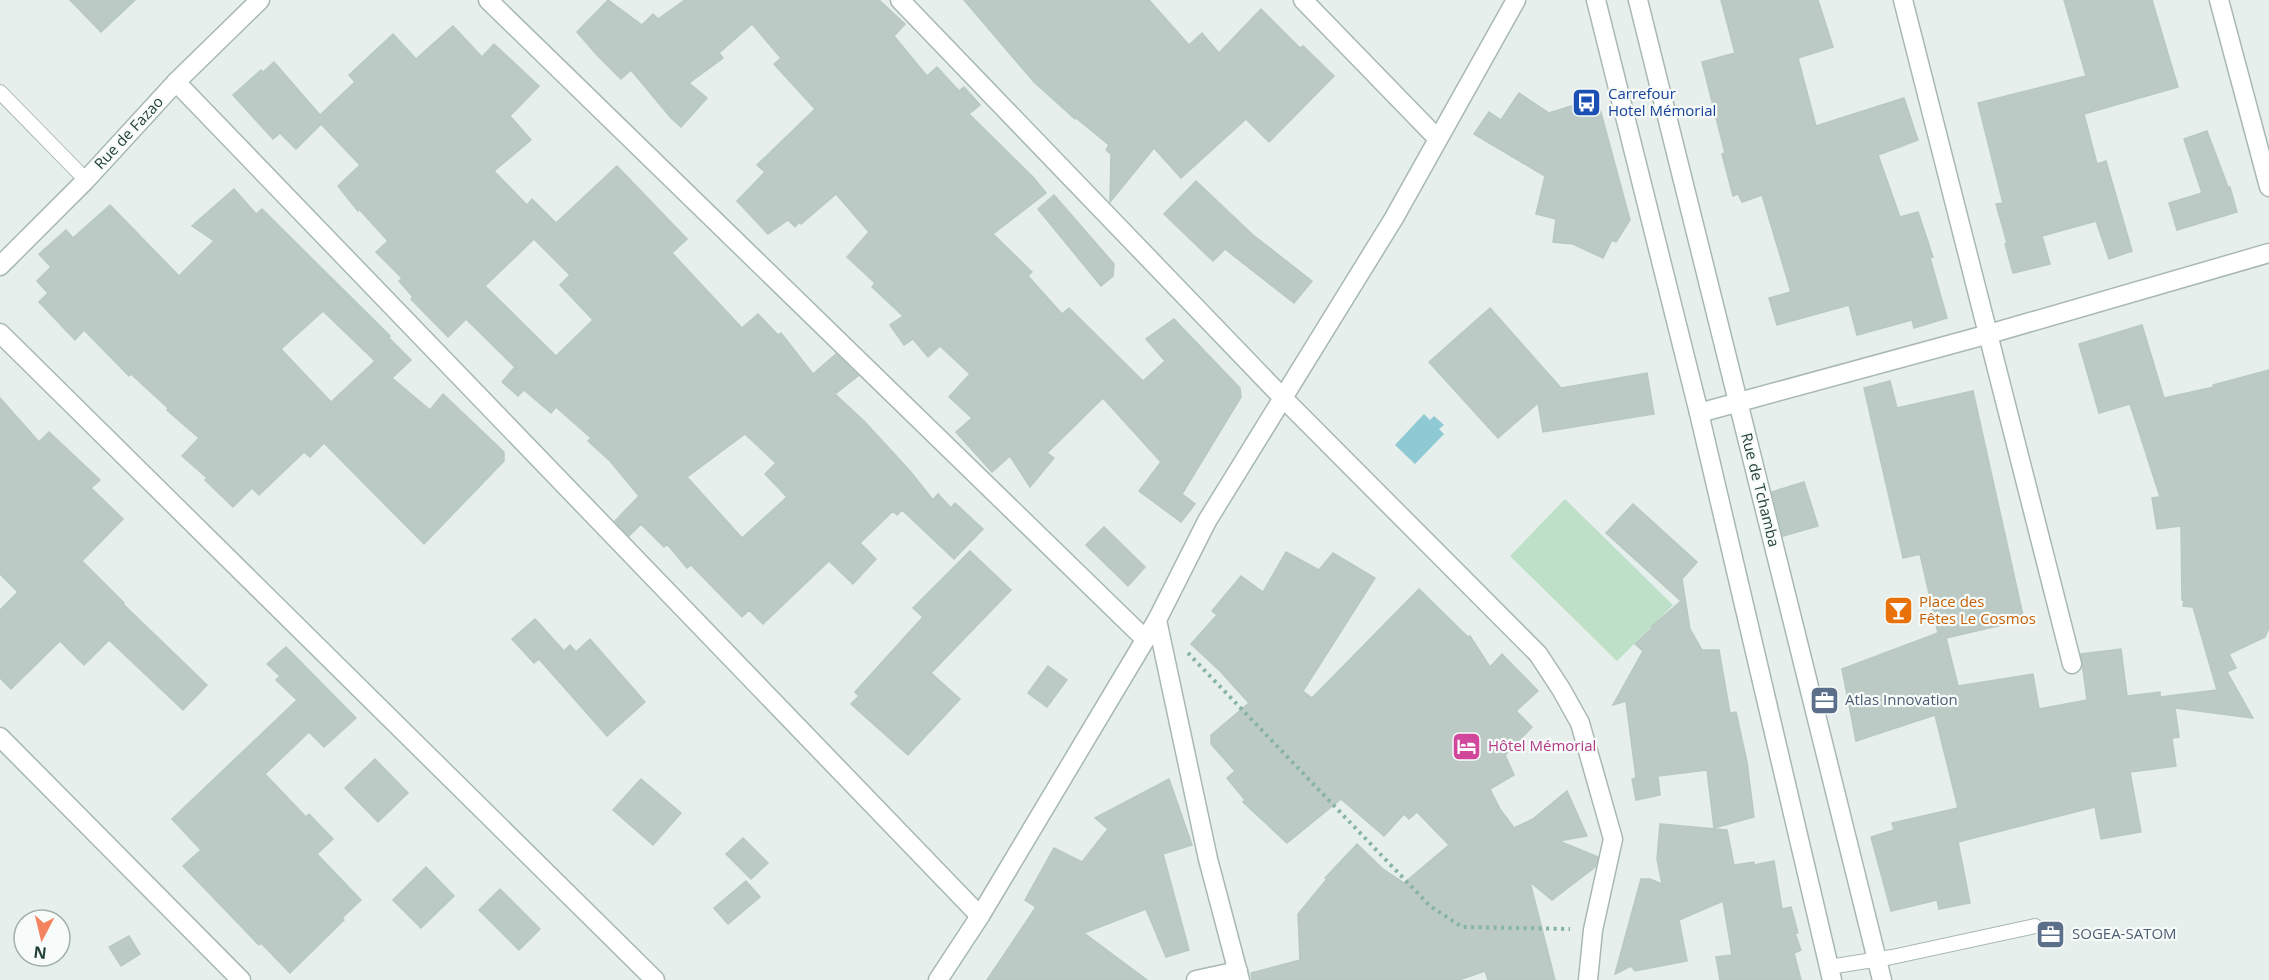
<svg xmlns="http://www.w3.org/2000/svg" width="2269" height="980" viewBox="0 0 2269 980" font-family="'Open Sans',sans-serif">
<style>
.green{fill:#bfe0c8}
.water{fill:#8ec9d4}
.building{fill:#bbcac4;stroke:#b8c9c2;stroke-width:1.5;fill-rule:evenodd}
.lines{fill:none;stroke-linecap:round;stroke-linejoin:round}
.service-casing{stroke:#a8b8b2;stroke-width:16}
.minor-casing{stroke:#a8b8b2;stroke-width:21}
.tertiary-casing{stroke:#a8b8b2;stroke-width:21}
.path{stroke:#86b3a5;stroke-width:4;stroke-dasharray:3 4.5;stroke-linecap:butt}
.service{stroke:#fff;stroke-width:14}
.minor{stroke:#fff;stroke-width:18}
.tertiary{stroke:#fff;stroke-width:18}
.labels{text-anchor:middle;stroke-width:4.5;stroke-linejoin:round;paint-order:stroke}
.transit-label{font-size:15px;fill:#164399;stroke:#f7fbf9;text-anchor:start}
.street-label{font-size:15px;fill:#24423a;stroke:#f7fbf9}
.food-label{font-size:15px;fill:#c56008;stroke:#f7fbf9;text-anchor:start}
.service-label{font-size:15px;fill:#4e5e75;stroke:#f7fbf9;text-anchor:start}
.hotel-label{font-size:15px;fill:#b23c85;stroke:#f7fbf9;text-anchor:start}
</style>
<rect width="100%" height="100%" fill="#e6efeb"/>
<path class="green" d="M1565 499 1673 605 1617 661 1510 556Z"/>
<path class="water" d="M1424 414 1430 420 1434 416 1444 425 1439 429 1444 434 1415 464 1395 445Z"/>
<g class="building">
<path d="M70 0H135L101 32Z"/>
<path d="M608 0 642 25 653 14 658 19 685 0H879L905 24 894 36 927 76 937 67 959 91 964 87 980 105 969 114 1033 177 1046 193 993 234 1032 272 1028 276 1062 314 1069 308 1143 381 1165 361 1146 339 1174 319 1240 388 1241 397 1182 494 1195 504 1181 522 1139 491 1161 462 1103 398 1047 453 1054 458 1030 487 1010 456 992 472 956 432 972 418 949 397 970 374 940 346 928 357 913 339 904 345 890 325 903 316 872 287 875 283 847 257 869 232 836 194 801 224 799 222 795 227 788 220 768 234 737 201 765 172 757 165 815 109 774 64 781 58 752 24 719 53 723 58 689 83 707 98 681 127 671 118 631 70 621 79 596 54 577 32Z"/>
<path d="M964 0H1149L1189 45 1202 33 1219 53 1261 9 1300 48 1303 46 1334 76 1269 142 1246 119 1181 178 1154 148 1110 202 1111 154 1106 150 1109 145 1076 118 1075 119 1034 82Z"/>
<path d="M1721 0H1818L1833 47 1798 58 1816 126 1904 98 1918 140 1878 155 1900 217 1918 212 1933 257 1930 258 1947 318 1914 328 1912 320 1857 335 1849 305 1777 325 1769 298 1791 292 1762 195 1742 202 1738 194 1733 196 1722 154 1725 153 1702 62 1735 53Z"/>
<path d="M2064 0H2152L2178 87 2084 114 2097 164 2106 161 2132 251 2109 259 2096 221 2042 236 2050 264 2013 273 2005 244 2007 243 1996 204 2003 203 1978 103 2086 76Z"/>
<path d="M453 26 482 57 494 44 539 86 510 116 531 140 494 171 527 205 532 199 556 223 617 166 687 239 672 253 742 328 758 314 778 335 781 333 813 374 836 354 858 376 835 394 864 421 910 471 933 500 938 494 951 508 955 503 983 529 954 559 902 510 897 515 893 511 860 543 876 559 853 584 829 561 763 624 749 610 742 617 691 565 687 568 667 544 664 547 641 524 629 536 615 521 639 496 610 461 588 441 591 438 556 407 551 413 524 390 518 396 502 382 515 367 466 319 448 337 411 299 413 297 399 281 402 278 376 252 388 241 359 209 358 211 338 186 360 165 321 124 296 149 280 133 273 139 233 95 261 70 263 72 274 62 320 115 355 82 349 75 393 34 416 59ZM534 239 570 275 560 285 593 320 556 356 485 286ZM745 434 776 463 765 474 787 497 742 538 687 477Z"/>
<path d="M1519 93 1549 113 1597 98 1630 220 1616 242 1612 240 1603 258 1573 244 1553 242 1556 219 1536 214 1545 176 1474 134 1489 112 1501 120Z"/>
<path d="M2207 131 2228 187H2230L2237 212 2177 230 2169 203 2202 193 2184 139Z"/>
<path d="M1196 181 1253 235 1312 281 1294 303 1225 249 1213 261 1164 214Z"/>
<path d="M234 189 256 214 262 209 390 336 389 338 411 360 392 378 430 410 443 394 504 452V461L424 544 324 443 310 457 304 452 259 495 252 488 233 507 205 480 207 478 182 456 199 438 167 410 168 408 131 374 129 376 84 330 75 340 39 302 48 293 37 281 51 267 39 254 66 230 73 238 110 205 179 276 214 241 192 226ZM323 311 375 361 331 402 281 349Z"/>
<path d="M1054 195 1114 264 1113 276 1101 286 1038 209Z"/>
<path d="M1490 308 1561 388 1647 373 1654 414 1543 432 1538 403 1498 438 1429 362Z"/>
<path d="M2142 325 2164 398 2214 387 2213 385 2269 370V628L2265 637 2229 654 2236 668 2227 672 2253 718 2175 708 2179 737 2172 738 2176 766 2130 772 2141 832 2101 839 2095 807 1958 842 1970 903 1939 909 1937 900 1891 911 1871 837 1894 830 1892 823 1958 808 1935 715 1856 741 1842 669 1938 633 1920 554 1903 558 1864 388 1890 381 1897 408 1973 391 2024 620 1946 638 1958 686 2033 674 2039 709 2087 700 2081 654 2121 649 2127 696 2160 692V697L2217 690 2193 607 2183 606 2184 600H2182L2181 526 2157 529 2152 498 2160 497 2130 404 2099 413 2079 344Z"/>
<path d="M0 398 39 442 49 432 100 480 91 488 123 519 82 561 124 603 123 604 207 685 183 710 109 640 84 665 60 641 11 689 0 678V610L18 592 0 574Z"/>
<path d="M1804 482 1818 526 1783 536 1772 492Z"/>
<path d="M1633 504 1697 562 1682 579 1690 629 1702 650H1719L1730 713 1736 712 1747 762 1754 817 1714 828 1707 770 1658 776 1660 795 1636 800 1632 779 1636 778 1626 701 1613 705 1643 651 1635 644 1652 628 1651 627 1681 601 1606 533Z"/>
<path d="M1104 527 1145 567 1128 586 1086 545Z"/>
<path d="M970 551 1011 590 931 673 960 699 908 755 851 704 859 696 855 692 923 617 913 608Z"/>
<path d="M1286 552 1319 570 1333 553 1375 578 1303 691 1312 698 1419 589 1468 637 1470 636 1490 667 1502 654 1538 691 1516 711 1532 727 1505 755 1514 775 1490 789 1500 809 1514 828 1533 819 1567 791 1587 836 1559 841 1598 857 1595 867 1552 900 1530 882 1555 980H1488L1485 971 1459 980H1252L1251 973 1300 960 1298 914 1327 879 1325 878 1357 844 1384 870 1404 883 1449 845 1417 812 1409 819 1404 814 1384 836 1341 799 1287 843 1243 802 1245 800 1227 778 1235 771 1211 744V735L1249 703 1220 671 1191 644 1217 615 1212 611 1241 576 1263 592Z"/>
<path d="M535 619 564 651 570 645 576 652 590 639 645 702 607 736 539 659 534 663 512 639Z"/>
<path d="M286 647 356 718 324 747 309 732 265 774 306 817 309 814 333 839 317 854 361 900 342 918 344 920 290 973 261 943 259 945 183 866 201 850 172 819 297 700 276 680 280 676 267 664Z"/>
<path d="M1048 666 1067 680 1047 707 1028 693Z"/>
<path d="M375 759 408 793 378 822 345 788Z"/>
<path d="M641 779 681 813 653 845 613 810Z"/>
<path d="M1169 779 1192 845 1163 854 1189 950 1166 957 1146 909 1084 933 1147 980H987L1036 907 1025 900 1054 848 1082 862 1108 829 1095 818Z"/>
<path d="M1660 824 1727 830 1734 865 1754 862V865L1774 861 1782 909 1791 907 1798 933H1795L1801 950 1794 953 1801 980H1720L1716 957 1732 955 1723 901 1679 920 1687 961 1635 971 1631 966 1615 974 1641 879H1650L1662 884 1657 859Z"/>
<path d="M743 838 768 863 751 879 726 854Z"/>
<path d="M426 867 454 896 421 928 393 900Z"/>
<path d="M746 881 760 897 728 924 714 908Z"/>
<path d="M500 889 540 929 519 950 479 910Z"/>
<path d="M129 936 140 954 121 966 109 947Z"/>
</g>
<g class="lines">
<defs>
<g id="service">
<path d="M0 92 86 180"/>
<path d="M1829 967 1892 957 2035 926"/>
</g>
<g id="minor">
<path d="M488 0 1145 639"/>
<path d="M900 0 1284 399 1538 654 1561 689 1580 723 1613 839 1593 930 1588 980"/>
<path d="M1303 0 1437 138"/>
<path d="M1903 0 2072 664"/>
<path d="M2219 0 2269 187"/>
<path d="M176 82 980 916"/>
<path d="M0 266 86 180 176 82 260 0"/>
<path d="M0 333 655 980"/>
<path d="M1699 413 1989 334 2269 253"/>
<path d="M1157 620 1208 859 1240 980"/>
<path d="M0 737 241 980"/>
<path d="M938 980 980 916 1157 620 1207 521 1394 218 1516 0"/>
<path d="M1196 980 1238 971"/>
</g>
<g id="tertiary">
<path d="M1596 0 1699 413 1832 980"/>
<path d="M1638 0 1882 980"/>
</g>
</defs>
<use href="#service" class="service-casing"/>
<use href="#minor" class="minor-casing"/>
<use href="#tertiary" class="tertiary-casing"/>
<path class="path" d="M1188 653 1430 906 1462 927 1570 929"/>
<use href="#service" class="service"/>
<use href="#minor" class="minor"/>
<use href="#tertiary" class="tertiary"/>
</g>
<defs>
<symbol id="bus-square" viewBox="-11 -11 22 22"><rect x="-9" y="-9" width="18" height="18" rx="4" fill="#1a4fb4" stroke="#f7fbf9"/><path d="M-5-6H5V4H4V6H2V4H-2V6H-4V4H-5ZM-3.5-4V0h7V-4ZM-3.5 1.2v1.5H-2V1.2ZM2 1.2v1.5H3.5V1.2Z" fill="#fff"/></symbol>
<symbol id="bar-square" viewBox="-11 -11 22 22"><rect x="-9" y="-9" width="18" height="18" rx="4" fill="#e8710a" stroke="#f7fbf9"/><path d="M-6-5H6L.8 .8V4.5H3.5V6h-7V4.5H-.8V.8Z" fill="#fff"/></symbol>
<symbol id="office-square" viewBox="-11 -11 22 22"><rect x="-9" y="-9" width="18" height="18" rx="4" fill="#5c6f8a" stroke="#f7fbf9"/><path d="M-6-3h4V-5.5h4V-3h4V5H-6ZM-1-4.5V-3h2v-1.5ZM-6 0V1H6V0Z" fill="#fff"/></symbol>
<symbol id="hotel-square" viewBox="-11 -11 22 22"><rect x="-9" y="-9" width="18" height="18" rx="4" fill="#d1479c" stroke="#f7fbf9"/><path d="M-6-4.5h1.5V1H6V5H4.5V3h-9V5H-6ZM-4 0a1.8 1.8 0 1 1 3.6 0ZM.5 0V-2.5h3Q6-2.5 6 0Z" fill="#fff"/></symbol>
</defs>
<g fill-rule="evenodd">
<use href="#bus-square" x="1570" y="86" width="33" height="33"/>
<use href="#bar-square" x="1882" y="594" width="33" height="33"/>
<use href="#office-square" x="1808" y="684" width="33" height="33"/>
<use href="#hotel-square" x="1450" y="730" width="33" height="33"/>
<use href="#office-square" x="2034" y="918" width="33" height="33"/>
</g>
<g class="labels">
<g class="transit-label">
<text x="1608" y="99">Carrefour<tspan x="1608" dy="17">Hotel Mémorial</tspan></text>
</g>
<g class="street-label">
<text transform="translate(129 133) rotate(-47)" y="5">Rue de Fazao</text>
<text transform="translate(1760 490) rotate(76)" y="5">Rue de Tchamba</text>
</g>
<g class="food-label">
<text x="1919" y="607">Place des<tspan x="1919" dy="17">Fêtes Le Cosmos</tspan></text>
</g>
<g class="service-label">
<text x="1845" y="705">Atlas Innovation</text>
<text x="2072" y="939">SOGEA-SATOM</text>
</g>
<g class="hotel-label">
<text x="1488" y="751">Hôtel Mémorial</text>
</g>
</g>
<g transform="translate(42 938) rotate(187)"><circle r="28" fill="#f7fbf9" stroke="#a3b1ad" stroke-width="1.5"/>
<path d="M0-4.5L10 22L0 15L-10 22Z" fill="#f4845f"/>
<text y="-9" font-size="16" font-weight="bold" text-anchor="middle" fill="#24423a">N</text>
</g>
</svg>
